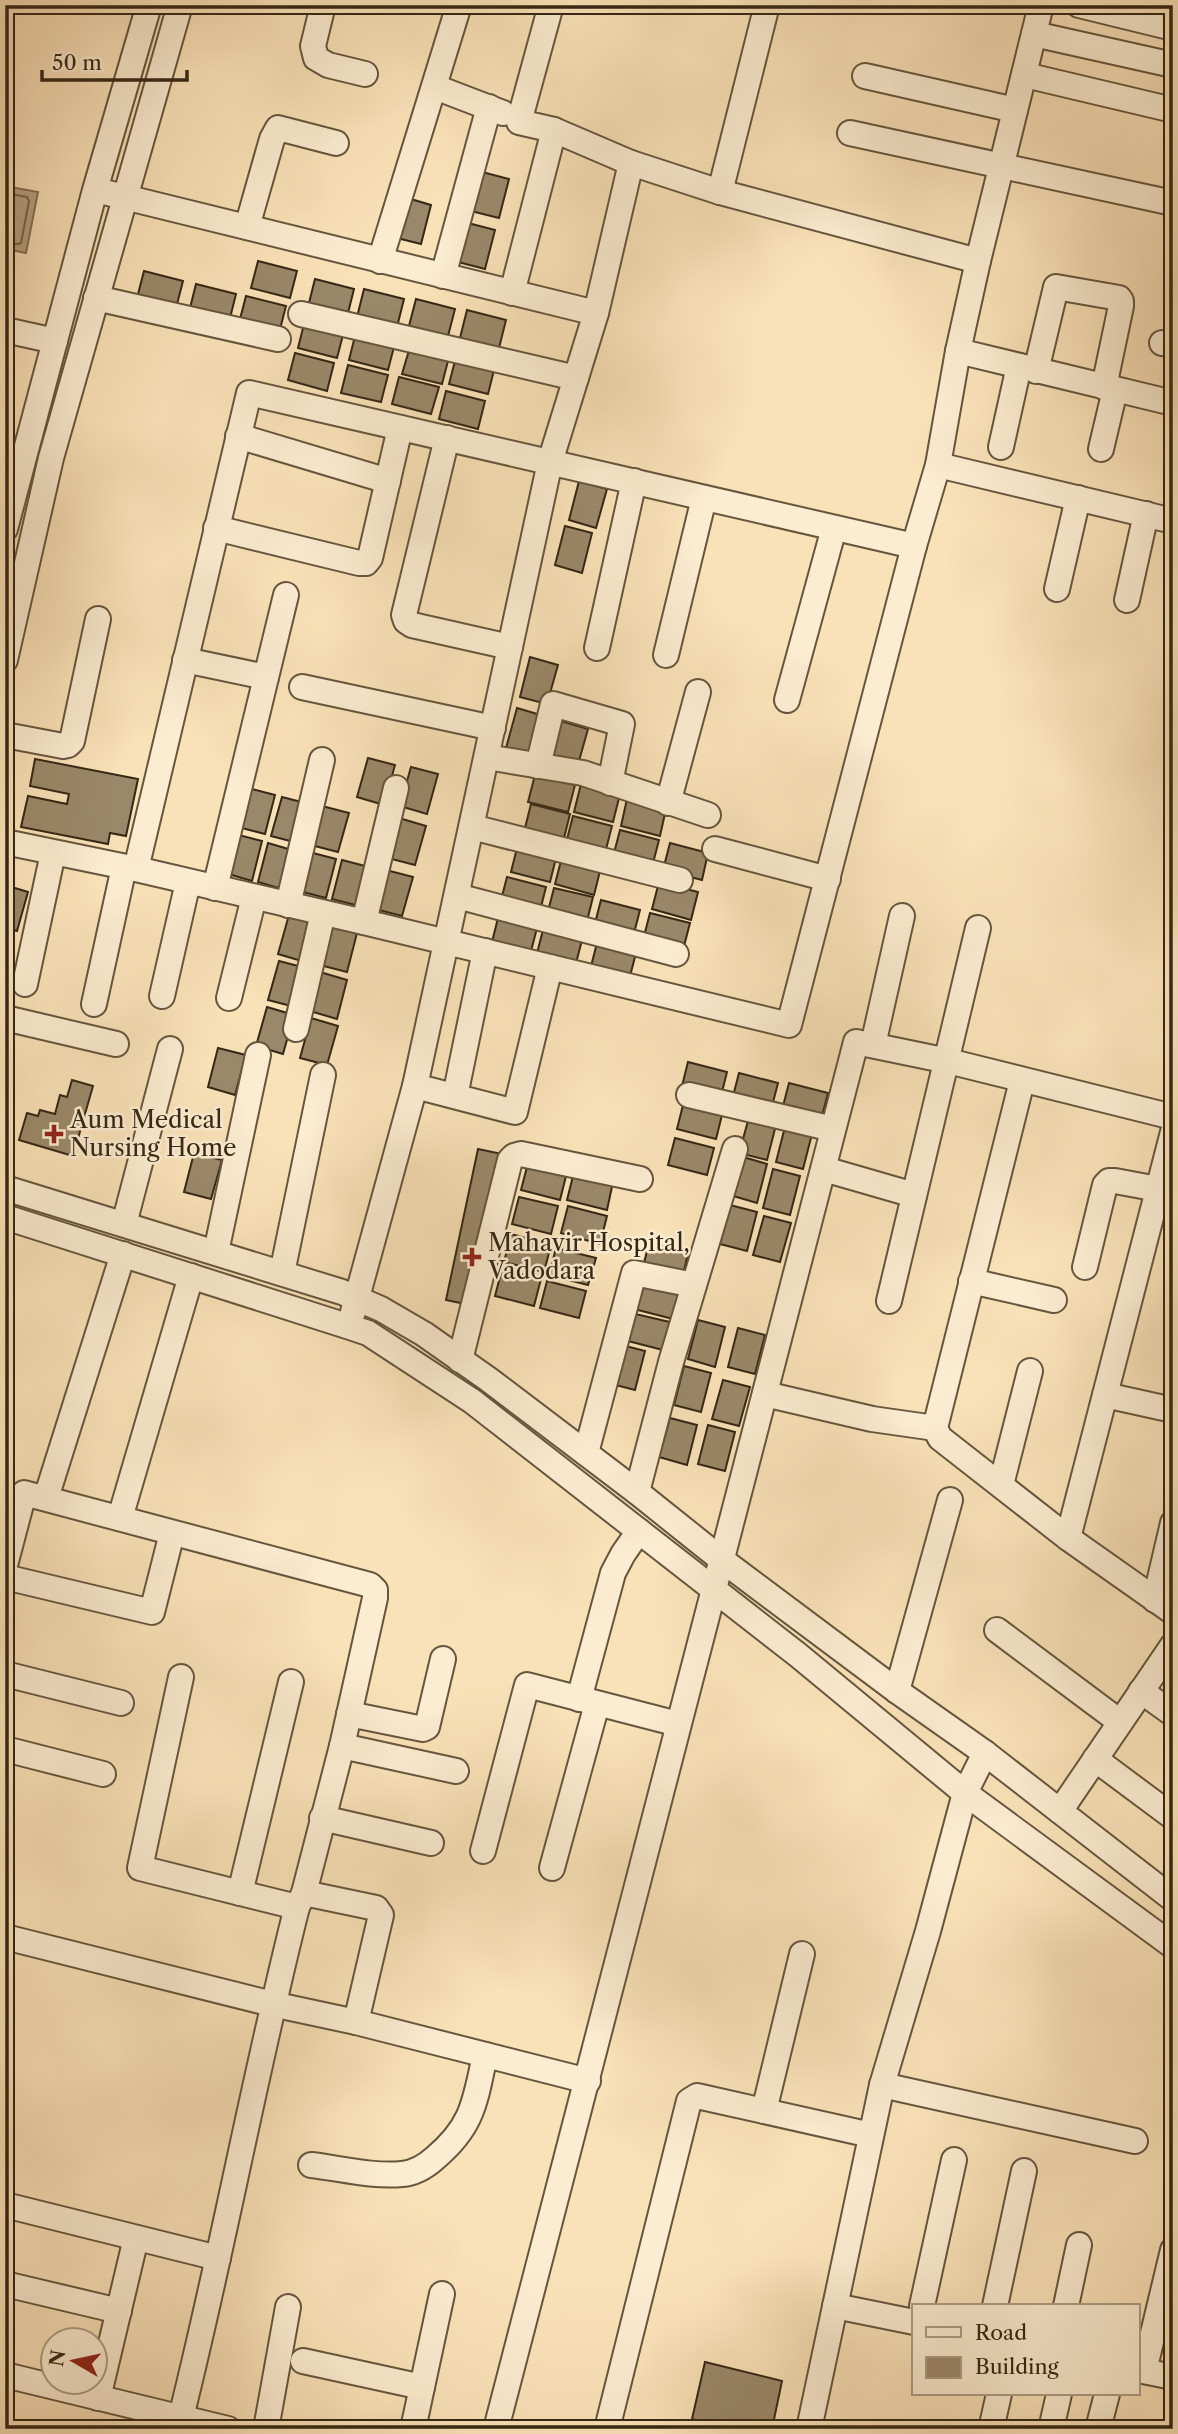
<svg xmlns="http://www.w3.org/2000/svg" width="1178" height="2434" viewBox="0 0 1178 2434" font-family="'Libre Caslon Text',serif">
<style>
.water{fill:#b7a281;stroke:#837156;stroke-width:2}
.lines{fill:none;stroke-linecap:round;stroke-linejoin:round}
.shore{stroke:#76644b;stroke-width:2}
.building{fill:#9b886a;stroke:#352715;stroke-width:2}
.minor-casing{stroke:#66563e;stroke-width:28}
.minor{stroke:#fcecd1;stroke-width:24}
.poi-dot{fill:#8f2418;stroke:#fcecd1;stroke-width:2.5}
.labels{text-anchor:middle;stroke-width:5;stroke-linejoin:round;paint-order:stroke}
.poi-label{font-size:24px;fill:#352715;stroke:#fcecd1;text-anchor:start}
</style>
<rect width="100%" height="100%" fill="#fae2b8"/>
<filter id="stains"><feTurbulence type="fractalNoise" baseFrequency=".00286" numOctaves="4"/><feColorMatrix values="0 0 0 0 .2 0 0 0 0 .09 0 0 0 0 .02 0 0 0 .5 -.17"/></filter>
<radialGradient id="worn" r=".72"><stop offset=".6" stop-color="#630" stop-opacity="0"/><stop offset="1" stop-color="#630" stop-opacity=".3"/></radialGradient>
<path class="water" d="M5 186 38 192 26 253 5 249Z"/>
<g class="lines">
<path class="shore" d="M5 193 27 197 29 201 21 243 18 244 5 243"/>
</g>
<g class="building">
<path d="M482 172 509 179 499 218 471 211Z"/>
<path d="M404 197 431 205 421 244 393 237Z"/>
<path d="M468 223 495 230 485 269 458 262Z"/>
<path d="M258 261 297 271 290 298 251 288Z"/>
<path d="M144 271 183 281 176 308 137 298Z"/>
<path d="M315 279 354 289 347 317 308 307Z"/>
<path d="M196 284 236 294 229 322 189 312Z"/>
<path d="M364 289 404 299 397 327 357 317Z"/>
<path d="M246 296 286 306 279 333 239 323Z"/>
<path d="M416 299 455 309 448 336 409 326Z"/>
<path d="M467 310 506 320 499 348 460 338Z"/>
<path d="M305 320 344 331 337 358 298 348Z"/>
<path d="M356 332 395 343 388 370 349 360Z"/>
<path d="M410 347 449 357 442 384 402 374Z"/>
<path d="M295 353 334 363 327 391 288 380Z"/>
<path d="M456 357 495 366 488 394 449 384Z"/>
<path d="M348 365 388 375 381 402 341 393Z"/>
<path d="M399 377 439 387 431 414 392 404Z"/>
<path d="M446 391 485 401 478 429 439 419Z"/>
<path d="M579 481 607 489 596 528 569 520Z"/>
<path d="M565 526 592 533 582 573 555 565Z"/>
<path d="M530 657 558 665 547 704 520 697Z"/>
<path d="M517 708 544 716 534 755 506 748Z"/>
<path d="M561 721 588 729 577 768 550 761Z"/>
<path d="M368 758 395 765 384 805 357 797Z"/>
<path d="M35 759 138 779 126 836 110 833 108 844 21 827 28 796 67 804 69 794 30 786Z"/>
<path d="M411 767 438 774 427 814 400 806Z"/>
<path d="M535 775 575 785 568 812 528 802Z"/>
<path d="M581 784 620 794 613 822 574 812Z"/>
<path d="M248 788 275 795 265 834 238 827Z"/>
<path d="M282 797 309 804 298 843 271 836Z"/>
<path d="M627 799 666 809 660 836 621 826Z"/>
<path d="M531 804 570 814 563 842 524 832Z"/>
<path d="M322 806 349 813 338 852 311 845Z"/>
<path d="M573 816 612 826 605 853 566 843Z"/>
<path d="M399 818 426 826 415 865 388 858Z"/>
<path d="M620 830 659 840 652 867 613 857Z"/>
<path d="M235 834 262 841 252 881 225 873Z"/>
<path d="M268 843 295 851 285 890 258 882Z"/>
<path d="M670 843 708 853 702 880 663 870Z"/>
<path d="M518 844 557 854 550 882 511 872Z"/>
<path d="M309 852 336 859 326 898 299 891Z"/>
<path d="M562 857 601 867 594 895 555 884Z"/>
<path d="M342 860 369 867 359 906 332 899Z"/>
<path d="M386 870 413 877 402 916 375 909Z"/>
<path d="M507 877 546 887 539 915 500 904Z"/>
<path d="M659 882 698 892 691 920 652 909Z"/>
<path d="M5 885 28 892 17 931 5 928Z"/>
<path d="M554 888 593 897 586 925 547 915Z"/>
<path d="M601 900 640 910 633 937 594 927Z"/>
<path d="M650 913 690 923 683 950 643 940Z"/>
<path d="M289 915 316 922 305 962 278 954Z"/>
<path d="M498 918 537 928 530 955 491 946Z"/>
<path d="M330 926 357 933 347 972 320 965Z"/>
<path d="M543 930 582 940 575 967 536 957Z"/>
<path d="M597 943 636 953 629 980 590 970Z"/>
<path d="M279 961 306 968 295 1007 268 1000Z"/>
<path d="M320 972 347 980 337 1019 310 1011Z"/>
<path d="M267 1007 294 1015 283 1054 256 1046Z"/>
<path d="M311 1018 338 1026 327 1065 300 1058Z"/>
<path d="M218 1048 246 1055 235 1095 208 1087Z"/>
<path d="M688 1062 727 1072 720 1100 681 1090Z"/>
<path d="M739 1073 778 1083 771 1110 732 1100Z"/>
<path d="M72 1080 93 1086 73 1156 19 1140 27 1113 38 1116 40 1110 55 1114 60 1095 67 1097Z"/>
<path d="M789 1083 828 1093 821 1120 782 1110Z"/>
<path d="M684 1101 723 1111 716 1139 677 1129Z"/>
<path d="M750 1114 777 1121 767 1160 739 1153Z"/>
<path d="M786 1123 813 1130 803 1169 776 1162Z"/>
<path d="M675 1138 714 1148 707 1175 668 1165Z"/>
<path d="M478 1149 502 1154 470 1305 446 1300Z"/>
<path d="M194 1153 222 1160 211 1199 184 1192Z"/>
<path d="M740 1156 767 1164 757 1203 730 1195Z"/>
<path d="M528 1163 567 1172 560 1200 521 1190Z"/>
<path d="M773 1169 800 1176 790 1215 763 1208Z"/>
<path d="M574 1172 613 1182 607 1210 567 1200Z"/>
<path d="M519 1197 558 1206 551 1234 512 1224Z"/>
<path d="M730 1205 757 1212 747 1251 720 1244Z"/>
<path d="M568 1206 607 1216 600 1244 561 1233Z"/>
<path d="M764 1216 791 1223 780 1262 753 1255Z"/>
<path d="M511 1234 551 1245 544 1272 504 1262Z"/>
<path d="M649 1243 688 1253 682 1281 642 1271Z"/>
<path d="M556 1248 596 1258 588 1285 549 1275Z"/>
<path d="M502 1269 541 1279 534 1306 495 1296Z"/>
<path d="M547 1281 586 1291 579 1318 540 1308Z"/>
<path d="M640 1282 679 1292 673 1319 634 1309Z"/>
<path d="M631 1313 670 1322 663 1350 624 1340Z"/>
<path d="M698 1320 725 1327 715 1367 688 1359Z"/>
<path d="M738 1328 765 1335 755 1374 728 1367Z"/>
<path d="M618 1344 645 1351 635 1390 608 1383Z"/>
<path d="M684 1366 711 1373 701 1412 674 1405Z"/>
<path d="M723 1380 750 1387 739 1426 712 1419Z"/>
<path d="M670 1418 697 1425 687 1465 659 1457Z"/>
<path d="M708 1425 735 1432 725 1471 698 1464Z"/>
<path d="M705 2362 782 2381 772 2429H729L692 2419Z"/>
</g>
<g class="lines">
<defs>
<g id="minor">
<path d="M323 5 313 46 316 58 328 65 365 74"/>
<path d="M551 5 519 122 554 130 631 163 720 192 978 261"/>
<path d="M1079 5 1173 28"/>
<path d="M1034 34 1173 65"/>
<path d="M1025 75 1173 110"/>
<path d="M865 76 1015 110"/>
<path d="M435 87 503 113"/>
<path d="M850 133 1173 203"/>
<path d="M720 192 767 5"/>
<path d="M108 193 596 313"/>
<path d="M247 227 272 139 278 128 336 143"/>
<path d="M380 261 459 5"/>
<path d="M443 276 489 107"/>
<path d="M512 293 554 130"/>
<path d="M96 298 278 339"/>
<path d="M301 314 576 378"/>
<path d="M5 330 55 341"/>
<path d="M1162 343 1173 345"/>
<path d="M958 351 1173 403"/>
<path d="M1036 371 1056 287 1119 298 1121 301V306L1104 387"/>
<path d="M238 436 388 481"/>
<path d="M447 438 404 615 406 621 412 625 510 647"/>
<path d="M1001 447 1019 366"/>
<path d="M1101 449 1115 390"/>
<path d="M938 465 1173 521"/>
<path d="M216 528 359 563H366L370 558 400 428"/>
<path d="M5 529 95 190 149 5"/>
<path d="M1057 589 1078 498"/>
<path d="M1127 600 1146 514"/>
<path d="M597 648 634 481"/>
<path d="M666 655 704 498"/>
<path d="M5 660 51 458 180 5"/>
<path d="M185 660 266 677"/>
<path d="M302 687 493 728"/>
<path d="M787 700 834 528"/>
<path d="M5 735 63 746 68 745 72 741 98 619"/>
<path d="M487 757 583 773 708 815"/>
<path d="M538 766 553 704 622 724 610 783"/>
<path d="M668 803 698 692"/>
<path d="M472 827 680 880"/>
<path d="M5 842 136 869 364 922 789 1025 914 546 938 465 958 351 978 261 1041 5"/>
<path d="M715 849 828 879"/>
<path d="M136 869 249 393 914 546"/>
<path d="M215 888 286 595"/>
<path d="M457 896 676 954"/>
<path d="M288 905 322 760"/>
<path d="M364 922 396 788"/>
<path d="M25 984 53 853"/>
<path d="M162 996 188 882"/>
<path d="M229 998 254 897"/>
<path d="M94 1004 124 867"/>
<path d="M5 1018 116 1044"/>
<path d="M296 1029 323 913"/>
<path d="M873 1045 902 916"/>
<path d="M1022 1081 935 1428 940 1438 1068 1538 1173 1612"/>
<path d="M415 1086 515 1112 550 967"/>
<path d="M689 1095 833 1129"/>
<path d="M455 1096 485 951"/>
<path d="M824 1169 914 1195"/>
<path d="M5 1188 342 1292 381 1309 424 1334 488 1379 637 1492 722 1560 897 1691 985 1753 1173 1899"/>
<path d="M5 1217 350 1327 368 1333 472 1401 798 1655 965 1793 1173 1946"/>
<path d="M124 1224 170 1049"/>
<path d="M216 1252 258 1055"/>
<path d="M1085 1267 1105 1185 1109 1181H1115L1158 1189"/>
<path d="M282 1273 323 1075"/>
<path d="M971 1281 1054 1300"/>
<path d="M889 1301 978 928"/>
<path d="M353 1312 415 1086 550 462 596 313 631 163"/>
<path d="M460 1360 510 1160 514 1156 521 1154 640 1179"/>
<path d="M765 1394 872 1419 935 1428"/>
<path d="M1105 1395 1173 1410"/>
<path d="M586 1453 634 1273 694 1285"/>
<path d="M1001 1485 1030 1371"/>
<path d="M637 1492 671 1362 735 1149"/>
<path d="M46 1498 123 1254"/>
<path d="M120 1518 191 1276"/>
<path d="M1068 1538 1173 1132"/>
<path d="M5 1565 24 1493 370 1585 375 1590V1598L342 1746 304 1893 297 1907C253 2080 222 2256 178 2429"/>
<path d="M5 1577 152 1612 172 1533"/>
<path d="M1155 1600 1173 1523"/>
<path d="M997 1630 1120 1722"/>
<path d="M5 1674 121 1703"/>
<path d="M181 1677 140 1868 297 1907"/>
<path d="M897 1691 950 1500"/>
<path d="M1141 1691 1173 1714"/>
<path d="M579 1699 613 1573 623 1554 639 1531"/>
<path d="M349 1714 423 1729 427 1727 443 1659"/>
<path d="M342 1746 456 1771"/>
<path d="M5 1749 103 1774"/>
<path d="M1095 1759 1173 1817"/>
<path d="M1060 1811 1173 1645"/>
<path d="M322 1818 431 1843"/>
<path d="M483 1851 527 1685 678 1724"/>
<path d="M552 1868 597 1704"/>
<path d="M240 1893 291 1682"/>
<path d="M304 1893 376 1908 381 1915 356 2022"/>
<path d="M5 1937 272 2004 356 2022 588 2081"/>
<path d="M882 2085 1135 2141"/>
<path d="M764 2111 802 1954"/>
<path d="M311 2165C339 2168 372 2177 402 2174 415 2173 425 2167 435 2158 473 2126 475 2102 485 2055"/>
<path d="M5 2205 218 2258"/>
<path d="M5 2284 119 2311"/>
<path d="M835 2306 914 2322"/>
<path d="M922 2306 954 2160"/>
<path d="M995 2306 1024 2171"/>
<path d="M1066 2306 1079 2245"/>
<path d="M303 2361 422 2387"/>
<path d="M1138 2370 1173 2377"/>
<path d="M1144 2371 1173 2250"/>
<path d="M5 2375 228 2429"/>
<path d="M98 2398 136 2238"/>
<path d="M266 2429 288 2307"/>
<path d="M413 2429 442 2294"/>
<path d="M496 2429C618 1967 734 1504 856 1042L948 1061 1173 1117"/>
<path d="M607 2429 689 2101 697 2096 871 2135"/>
<path d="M809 2429 882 2085 928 1931 965 1793 985 1753"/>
<path d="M991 2429 999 2394"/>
<path d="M1051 2429 1059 2394"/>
<path d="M1098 2429 1107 2394"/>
</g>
</defs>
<use href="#minor" class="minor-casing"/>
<use href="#minor" class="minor"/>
</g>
<g class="poi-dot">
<path d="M50.5 1123.5h7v7h7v7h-7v7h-7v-7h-7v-7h7z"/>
<path d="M468.5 1246.5h7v7h7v7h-7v7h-7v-7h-7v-7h7z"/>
</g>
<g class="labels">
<g class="poi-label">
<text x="70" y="1128">Aum Medical<tspan x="70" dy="28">Nursing Home</tspan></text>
<text x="488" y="1251">Mahavir Hospital,<tspan x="488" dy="28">Vadodara</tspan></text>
</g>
</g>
<rect width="1178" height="2434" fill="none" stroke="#fae2b8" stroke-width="28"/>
<rect x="7" y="7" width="1164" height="2420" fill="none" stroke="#352715" stroke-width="3.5"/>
<rect x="14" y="14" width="1150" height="2406" fill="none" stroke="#352715" stroke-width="2"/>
<rect x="912" y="2304" width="228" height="91" fill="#fcecd1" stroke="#ac9d86" stroke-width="2"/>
<rect x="926" y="2327" width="35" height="10" fill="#fcecd1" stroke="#ac9d86" stroke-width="2"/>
<text x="975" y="2340" font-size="21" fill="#352715">Road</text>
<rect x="926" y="2357" width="35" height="21" fill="#9b886a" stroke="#ac9d86" stroke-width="2"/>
<text x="975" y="2374" font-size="21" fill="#352715">Building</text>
<g transform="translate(74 2361) rotate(279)"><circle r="33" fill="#fcecd1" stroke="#ac9d86" stroke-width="2"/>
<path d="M0-5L12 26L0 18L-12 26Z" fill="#8f2418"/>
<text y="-10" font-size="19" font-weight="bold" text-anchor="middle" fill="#352715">N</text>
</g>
<path d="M42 70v10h145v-10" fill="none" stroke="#352715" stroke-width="3.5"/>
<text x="52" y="70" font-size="21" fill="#352715" stroke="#fcecd1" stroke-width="5" paint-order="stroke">50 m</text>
<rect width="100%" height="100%" filter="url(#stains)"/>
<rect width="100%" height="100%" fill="url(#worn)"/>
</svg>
